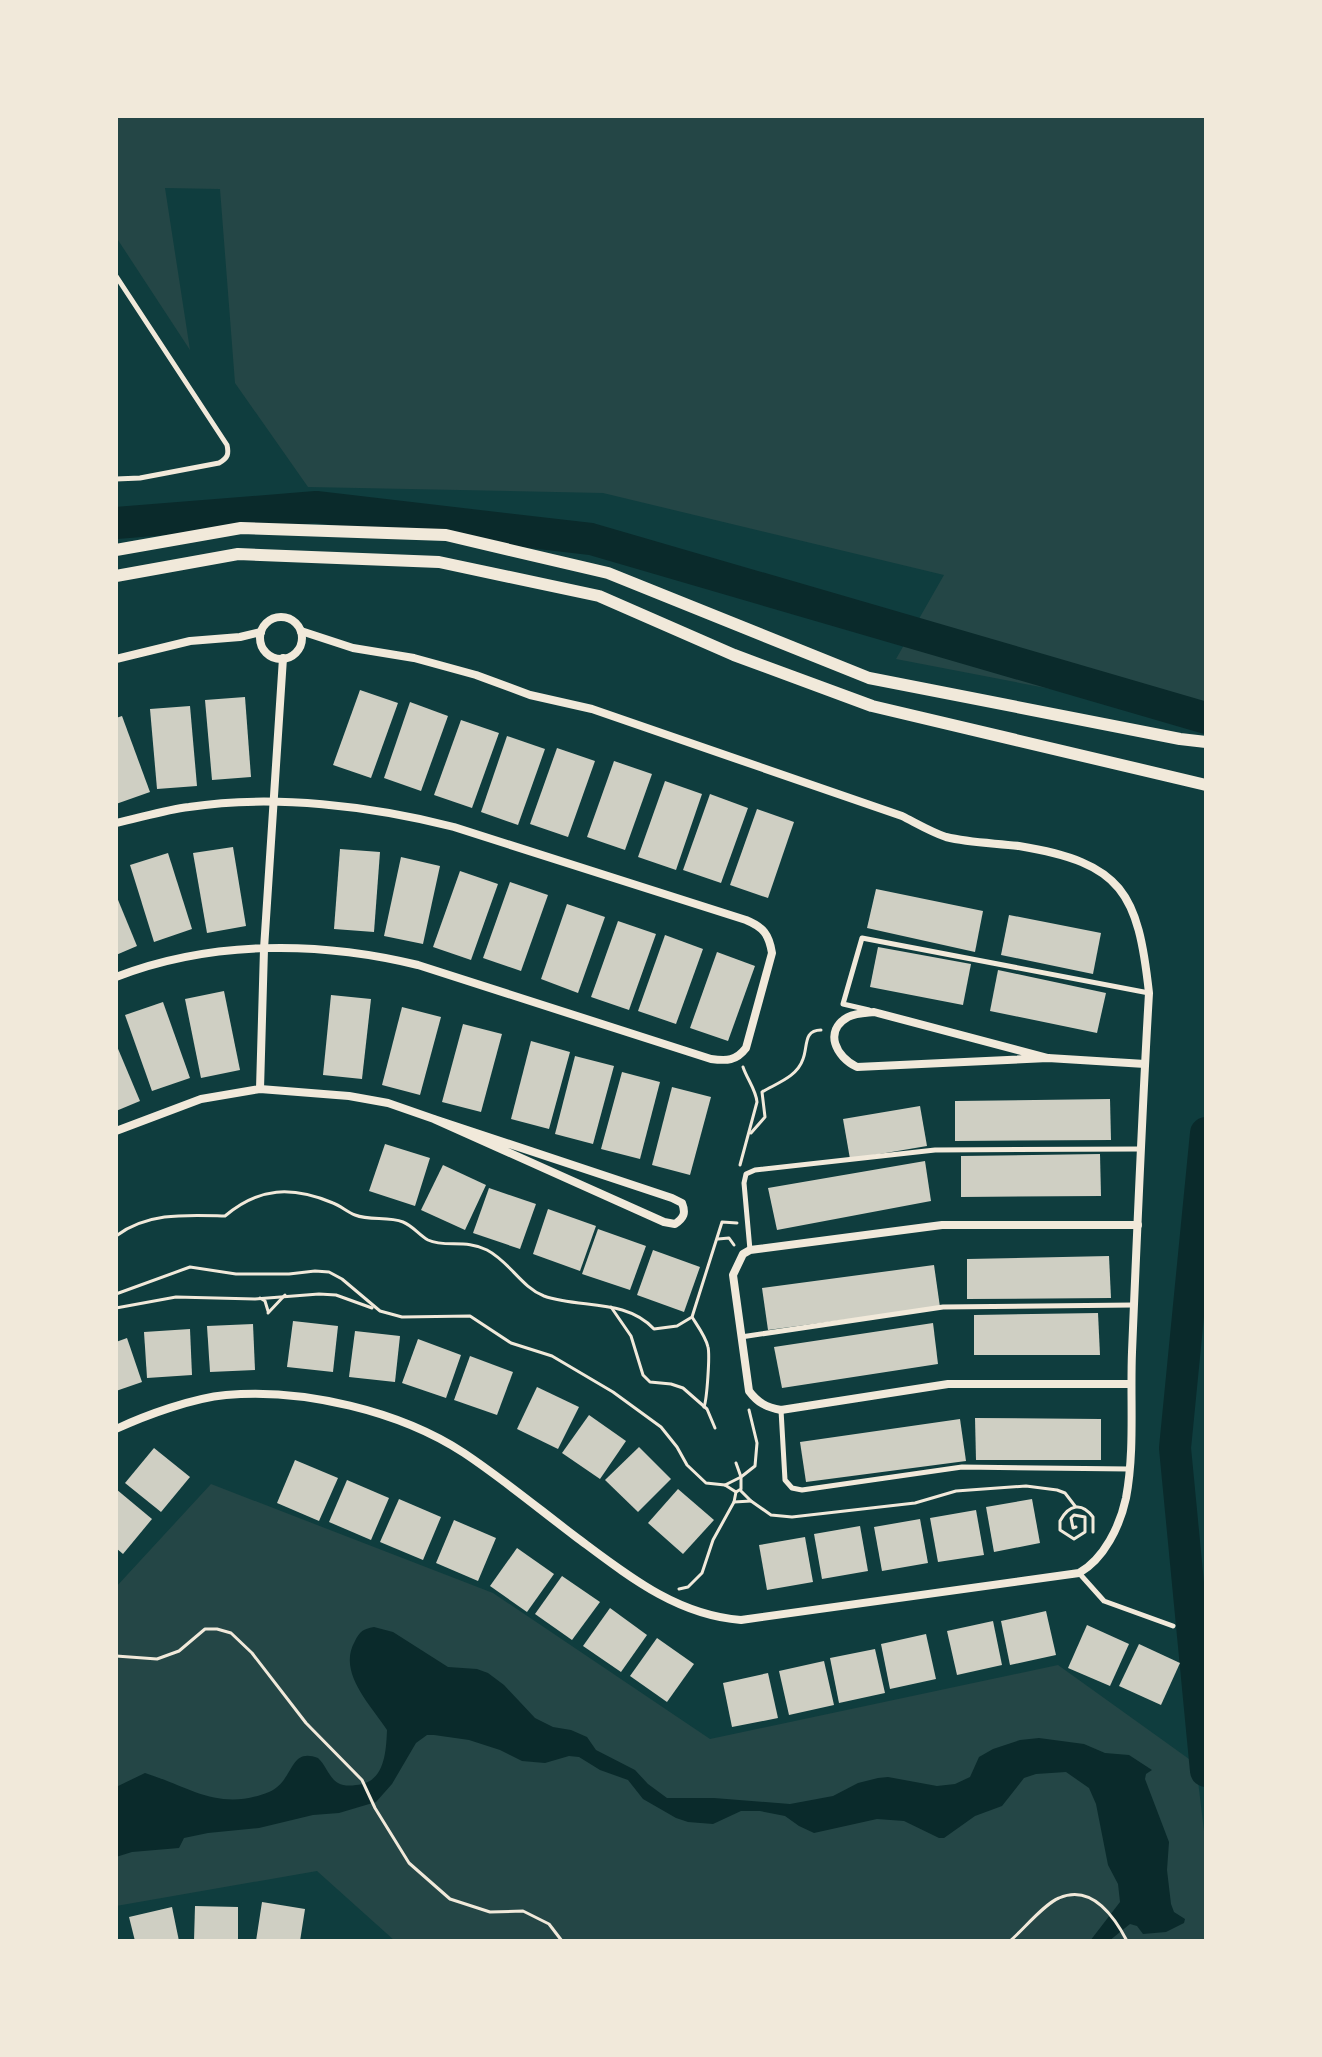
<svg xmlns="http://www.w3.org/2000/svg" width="1322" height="2057" viewBox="0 0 1322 2057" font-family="Poppins,sans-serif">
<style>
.green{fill:#244646}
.water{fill:#0a2a2b}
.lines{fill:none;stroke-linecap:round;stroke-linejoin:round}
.river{stroke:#0a2a2b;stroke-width:32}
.building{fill:#cfcfc3}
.path{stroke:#f1e9da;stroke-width:3}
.service{stroke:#f1e9da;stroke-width:5}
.minor{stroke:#f1e9da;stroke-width:8}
.tertiary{stroke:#f1e9da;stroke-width:12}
</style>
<rect width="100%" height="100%" fill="#0f3d3e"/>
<g class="green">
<path d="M116 116H1206V719L896 659 944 575 603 493 308 487 235 383 220 189 165 188 190 350 116 237Z"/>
<path d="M211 1484 493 1593 710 1739 1058 1665 1196 1764 1206 1848V1941H395L317 1871 116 1906V1587Z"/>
</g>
<path class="water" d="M374 1627 393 1632 448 1667 477 1669 488 1673 504 1685 535 1718 553 1727 571 1730 587 1737 596 1750 635 1770 648 1784 667 1798H714L790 1804 833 1796 858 1783 878 1778 888 1777 937 1786 955 1784 970 1777 979 1757 993 1749 1020 1740 1039 1738 1084 1744 1105 1753 1129 1755 1152 1770 1146 1774 1145 1779 1169 1842 1167 1870 1171 1904 1174 1912 1185 1919 1184 1923 1166 1932 1143 1934 1137 1926 1130 1924 1109 1941H1090L1120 1902 1118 1884 1108 1865 1096 1804 1089 1788 1066 1772 1036 1774 1024 1778 1002 1806 975 1816 944 1838H939L904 1821 877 1819 814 1833 799 1826 785 1816 760 1811H741L713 1824 688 1822 676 1818 643 1799 628 1780 600 1770 579 1757 569 1756 545 1763 522 1761 500 1750 469 1740 434 1735H427L416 1743 392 1784 376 1802 339 1813 313 1815 259 1828 208 1833 184 1838 179 1848 132 1852 116 1857V1787L145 1773C190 1787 219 1812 269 1792 295 1781 288 1747 318 1758 326 1765 329 1778 338 1783 343 1786 350 1786 356 1785 385 1783 386 1752 387 1730 370 1704 337 1672 355 1641 360 1631 363 1629 374 1627Z"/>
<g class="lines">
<g class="river">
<path d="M116 523 316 507 591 539 1206 718"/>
<path d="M1206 1133 1175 1448 1206 1771"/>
</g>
</g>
<g class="building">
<path d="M360 690 398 703 371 778 333 765Z"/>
<path d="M245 697 251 777 212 780 205 700Z"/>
<path d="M410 702 448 716 421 791 384 778Z"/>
<path d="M190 706 197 786 157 789 150 709Z"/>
<path d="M122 716 150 792 116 804V718Z"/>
<path d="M461 720 499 733 472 808 434 795Z"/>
<path d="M507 736 545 749 518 825 481 812Z"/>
<path d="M557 748 595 761 568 837 530 824Z"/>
<path d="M614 761 652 774 625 850 587 837Z"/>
<path d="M665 781 702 794 676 870 638 857Z"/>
<path d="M710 794 748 808 721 883 683 870Z"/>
<path d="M757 809 794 822 768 898 730 885Z"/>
<path d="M233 847 246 926 207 933 193 853Z"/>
<path d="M340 849 380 852 374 932 334 929Z"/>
<path d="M168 853 192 929 154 942 130 865Z"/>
<path d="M401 857 440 866 423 944 384 936Z"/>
<path d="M460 871 498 884 471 960 433 947Z"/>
<path d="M510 882 548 895 521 971 483 958Z"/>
<path d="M876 889 983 911 975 952 867 928Z"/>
<path d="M116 895 137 946 116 955Z"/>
<path d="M567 904 605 917 578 993 541 979Z"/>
<path d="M1009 915 1101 933 1093 974 1001 955Z"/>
<path d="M618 921 656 934 629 1010 591 997Z"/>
<path d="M665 935 703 949 676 1024 638 1011Z"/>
<path d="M878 947 971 964 963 1005 870 987Z"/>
<path d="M717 952 755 966 728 1041 690 1028Z"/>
<path d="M998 970 1106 993 1097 1033 990 1011Z"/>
<path d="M224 991 240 1070 201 1078 185 999Z"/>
<path d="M331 995 371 999 362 1079 323 1075Z"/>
<path d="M163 1002 190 1078 152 1091 125 1015Z"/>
<path d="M402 1007 441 1017 420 1095 382 1085Z"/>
<path d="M463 1024 502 1034 481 1112 442 1102Z"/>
<path d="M531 1041 570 1052 549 1129 511 1119Z"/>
<path d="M116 1044 140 1101 116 1111Z"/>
<path d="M575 1056 614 1066 593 1144 555 1134Z"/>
<path d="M622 1072 660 1082 640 1159 601 1149Z"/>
<path d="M672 1087 711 1097 690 1175 652 1165Z"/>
<path d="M1110 1099 1111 1140 955 1141V1101Z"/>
<path d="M920 1106 927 1146 850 1159 843 1119Z"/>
<path d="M385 1144 430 1158 415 1206 369 1191Z"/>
<path d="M1100 1154 1101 1196 961 1197V1156Z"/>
<path d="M925 1161 931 1201 777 1230 768 1188Z"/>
<path d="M443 1165 486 1185 465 1230 421 1210Z"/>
<path d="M489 1188 536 1204 520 1249 473 1233Z"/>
<path d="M548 1209 596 1226 580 1271 533 1254Z"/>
<path d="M598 1229 646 1246 630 1290 582 1274Z"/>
<path d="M653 1250 700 1267 684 1312 637 1295Z"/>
<path d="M1109 1256 1111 1298 967 1299V1259Z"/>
<path d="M934 1265 940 1307 768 1330 762 1288Z"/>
<path d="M1098 1313 1100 1355H974V1315Z"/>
<path d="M293 1321 338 1326 333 1372 287 1367Z"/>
<path d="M933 1323 938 1364 782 1388 774 1347Z"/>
<path d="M253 1324 255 1370 210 1372 207 1326Z"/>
<path d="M190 1329 192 1375 147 1378 144 1332Z"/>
<path d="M355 1331 400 1336 395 1382 349 1377Z"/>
<path d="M127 1338 142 1382 116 1391V1342Z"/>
<path d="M418 1339 461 1355 446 1398 402 1383Z"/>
<path d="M470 1356 513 1372 497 1415 454 1400Z"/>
<path d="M537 1387 579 1407 558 1449 517 1429Z"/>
<path d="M589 1415 626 1441 600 1479 562 1453Z"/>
<path d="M975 1418 1101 1419V1460H976Z"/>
<path d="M960 1419 966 1461 806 1482 800 1442Z"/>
<path d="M639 1447 671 1479 638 1512 605 1480Z"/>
<path d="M154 1448 190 1477 161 1512 125 1483Z"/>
<path d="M295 1460 338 1478 319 1521 277 1503Z"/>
<path d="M347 1480 389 1498 371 1540 329 1522Z"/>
<path d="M116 1489 152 1519 123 1554 116 1548Z"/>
<path d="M678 1489 714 1520 683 1554 648 1523Z"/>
<path d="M399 1499 441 1517 423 1560 380 1542Z"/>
<path d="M1032 1499 1040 1543 994 1552 986 1507Z"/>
<path d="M976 1510 984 1555 938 1562 930 1518Z"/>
<path d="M920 1519 928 1563 882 1571 874 1527Z"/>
<path d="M454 1520 496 1538 478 1581 436 1563Z"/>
<path d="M860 1526 868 1571 822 1579 814 1534Z"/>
<path d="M805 1537 813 1582 767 1590 759 1545Z"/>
<path d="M517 1548 554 1574 527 1612 490 1586Z"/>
<path d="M562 1576 600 1602 572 1640 535 1614Z"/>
<path d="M610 1608 647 1635 621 1672 583 1646Z"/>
<path d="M1046 1611 1056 1655 1010 1665 1001 1621Z"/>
<path d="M993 1621 1002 1665 957 1675 947 1631Z"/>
<path d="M1087 1625 1129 1644 1110 1686 1068 1668Z"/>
<path d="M926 1634 936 1679 890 1689 881 1644Z"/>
<path d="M657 1638 694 1664 667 1702 630 1676Z"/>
<path d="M1139 1644 1180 1663 1161 1705 1119 1686Z"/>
<path d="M875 1649 885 1693 839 1703 830 1658Z"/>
<path d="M824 1661 834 1705 789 1715 779 1671Z"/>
<path d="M768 1673 778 1718 732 1727 723 1683Z"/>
<path d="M262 1902 305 1909 300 1941H256Z"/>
<path d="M195 1906 238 1907V1941H194Z"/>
<path d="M172 1907 179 1941H135L129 1917Z"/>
</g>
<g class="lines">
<g class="path">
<path d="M751 1133 765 1117 762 1092C777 1083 797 1077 803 1059 808 1047 803 1030 821 1030"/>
<path d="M740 1165 757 1102C756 1090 747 1079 743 1067"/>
<path d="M116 1236C148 1212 187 1215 225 1216 259 1187 292 1186 333 1203 341 1206 347 1212 355 1215 370 1221 388 1216 403 1222 413 1226 419 1235 428 1240 445 1248 466 1239 487 1250 510 1262 521 1287 544 1296 580 1309 625 1298 654 1329L677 1326 692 1317 722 1222 737 1223"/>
<path d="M718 1239 729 1238 734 1245"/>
<path d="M116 1294 190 1267 236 1274H289L315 1271 329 1272 342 1279 380 1311 402 1317 470 1316 511 1343 552 1356 613 1392 661 1427 677 1447 687 1465 706 1483 725 1485 736 1492 734 1502 713 1540 702 1573 688 1587 679 1589"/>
<path d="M260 1298 265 1301 268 1311"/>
<path d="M611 1307 631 1336 643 1375 650 1382 671 1384 683 1388 707 1409 715 1428"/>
<path d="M116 1308 176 1297 255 1299 319 1294 336 1295 372 1308"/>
<path d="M268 1313 285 1295"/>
<path d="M692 1317C697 1325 706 1337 708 1347 710 1355 707 1399 704 1407"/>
<path d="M725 1485 741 1477 736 1463"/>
<path d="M736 1492 741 1489V1477L755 1466 757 1443 749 1410"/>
<path d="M751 1501 771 1515 792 1517 915 1503 956 1491 1026 1486 1057 1490 1065 1493 1075 1506"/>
<path d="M734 1502 751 1501 741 1491"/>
<path d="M1076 1527 1073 1528 1071 1518 1074 1515 1085 1517V1532L1074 1539 1060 1530V1521C1069 1504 1082 1502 1093 1517V1532"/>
<path d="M116 1656 157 1659 179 1651 205 1629H217L231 1633 252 1653 306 1723 362 1780 375 1808 409 1863 450 1899 490 1912 523 1911 549 1924 562 1941"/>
<path d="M1010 1941C1023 1930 1044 1904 1059 1898 1091 1884 1114 1916 1127 1941"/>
</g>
<g class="service">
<path d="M116 276 227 445C229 454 228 458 219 463L140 478 116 479"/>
<path d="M869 1010 843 1004 862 938 1149 993"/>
<path d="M750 1250 744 1183 746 1174 755 1170 935 1150 1140 1149"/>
<path d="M741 1337 943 1307 1133 1305"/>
<path d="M781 1410 785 1480 792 1488 802 1490 962 1467 1129 1469"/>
<path d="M1079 1573 1104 1601 1173 1626"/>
</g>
<g class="minor">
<circle cx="281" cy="638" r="21"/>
<path d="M116 659 190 641 240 637 261 632"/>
<path d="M116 823C140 818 164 810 189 807 273 794 372 806 454 827L746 920C763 927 769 934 772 953L746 1048C736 1061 727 1061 711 1059L418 965C320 941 211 940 116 977"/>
<path d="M1048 1058 857 1067C836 1057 823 1031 848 1017 856 1013 865 1013 874 1012L1048 1058 1145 1064"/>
<path d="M260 1089 264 949 283 658"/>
<path d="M116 1131 201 1099 260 1089 349 1096 388 1103 434 1119 664 1222 675 1224C684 1218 686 1213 682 1203L672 1198 434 1119"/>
<path d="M1130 1384H948L781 1410C766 1407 758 1403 749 1391L733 1275 743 1254 750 1250 942 1225H1138"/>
<path d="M116 1429C146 1415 193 1398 226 1395 303 1388 400 1411 464 1453 503 1479 539 1509 576 1537 627 1575 676 1615 741 1620L1079 1573C1104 1559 1120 1526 1126 1498 1135 1450 1130 1400 1132 1352 1137 1232 1142 1112 1149 993 1138 893 1123 863 1019 846 995 843 970 843 946 837 931 832 916 823 902 816L592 709 530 695 476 675 414 658 353 648 301 631"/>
</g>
<g class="tertiary">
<path d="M116 550 241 528 446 535 608 573 869 678 1180 739 1206 742"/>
<path d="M116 576 238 554 439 562 599 596 734 655 872 706 1206 785"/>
</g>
</g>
<rect width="1322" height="2057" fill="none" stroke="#f1e9da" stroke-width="236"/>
</svg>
